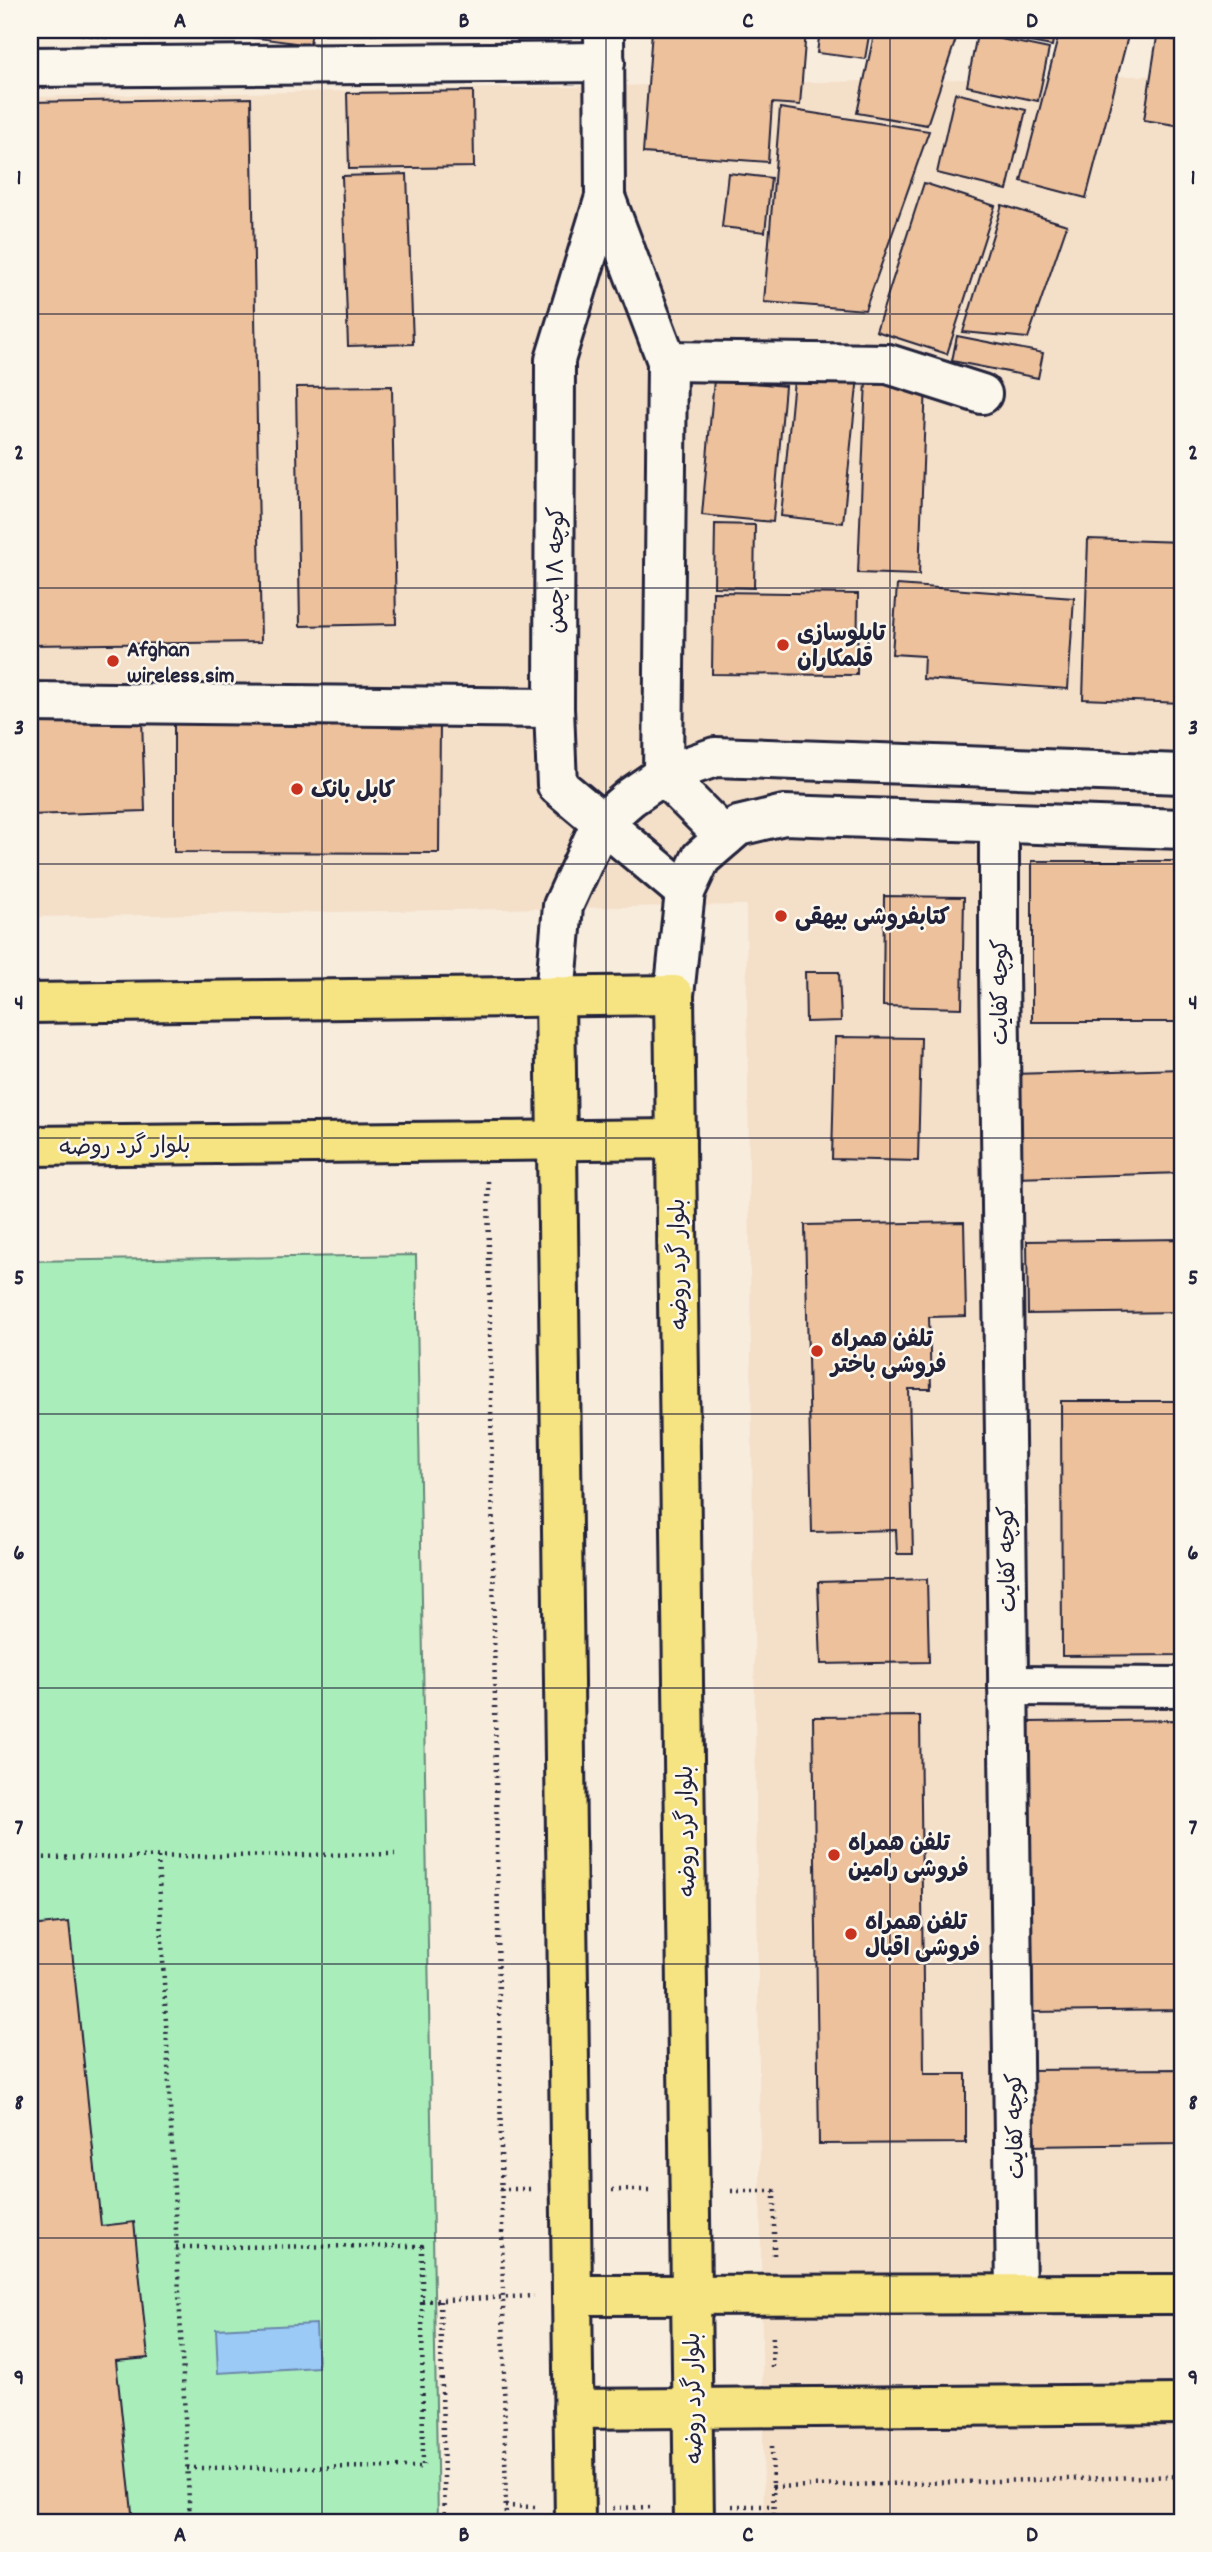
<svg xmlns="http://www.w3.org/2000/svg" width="1212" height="2552" viewBox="0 0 1212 2552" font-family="Dekko,'Playpen Sans Arabic',sans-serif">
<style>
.built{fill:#f4dfc9}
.green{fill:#a9eeba;stroke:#66887a;stroke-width:2}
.water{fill:#9bcaf6;stroke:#6b87ab;stroke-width:2}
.building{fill:#ecc19c;stroke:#22223b;stroke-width:2}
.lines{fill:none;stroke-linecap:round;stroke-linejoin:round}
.minor-casing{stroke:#22223b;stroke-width:44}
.major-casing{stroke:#22223b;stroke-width:44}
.path{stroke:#22223b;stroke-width:4.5;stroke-dasharray:2 5;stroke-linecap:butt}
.minor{stroke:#fbf7ec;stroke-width:38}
.major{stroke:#f6e381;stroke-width:38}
.grid{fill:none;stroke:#22223b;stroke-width:2;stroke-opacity:0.55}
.poi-dot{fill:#c8321e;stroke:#fbf7ec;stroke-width:2.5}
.labels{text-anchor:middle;stroke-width:5;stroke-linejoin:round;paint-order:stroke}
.street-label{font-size:23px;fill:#22223b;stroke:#fbf7ec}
.poi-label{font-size:23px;font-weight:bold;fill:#22223b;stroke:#fbf7ec;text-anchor:start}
.neatline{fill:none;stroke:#22223b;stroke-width:2.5}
.grid-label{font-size:23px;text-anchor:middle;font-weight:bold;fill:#22223b}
</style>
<rect width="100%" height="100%" fill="#f8ecdc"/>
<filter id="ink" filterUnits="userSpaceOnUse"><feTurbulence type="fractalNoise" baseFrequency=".0143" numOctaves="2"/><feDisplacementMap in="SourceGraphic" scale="14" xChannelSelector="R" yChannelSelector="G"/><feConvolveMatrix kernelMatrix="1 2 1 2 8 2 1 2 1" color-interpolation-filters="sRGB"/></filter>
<g filter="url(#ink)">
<path class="built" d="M1182 75V2522H764L746 905 30 917V97Z"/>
<path class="green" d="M416 1255 438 2522H30V1261Z"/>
<path class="water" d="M316 2324 318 2367 218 2373 216 2329Z"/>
<g class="building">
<path d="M51 30H108L107 38Z"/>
<path d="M251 30H312L310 45 250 37Z"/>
<path d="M325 30H422V34L325 35Z"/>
<path d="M652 30H806L800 105 772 103 768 162 643 153Z"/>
<path d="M820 30H870L865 59 817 53Z"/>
<path d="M875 30H959L927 125 857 113Z"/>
<path d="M984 30H1055L1052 46 983 33Z"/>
<path d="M1060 30H1103L1128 36 1086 198 1021 181Z"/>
<path d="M977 34 1049 49 1038 101 967 86Z"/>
<path d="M1157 37 1182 41V126L1144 120Z"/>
<path d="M473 91 474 167 349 169 347 93Z"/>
<path d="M955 93 1026 110 1007 190 937 173Z"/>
<path d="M251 98 261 642 31 645 30 102Z"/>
<path d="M780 108 929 131 865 310 764 302Z"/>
<path d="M728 173 771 178 765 232 722 227Z"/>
<path d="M407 174 413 344 348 346 342 176Z"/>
<path d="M924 183 995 206 947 354 876 331Z"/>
<path d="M1002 205 1067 225 1028 338 963 332Z"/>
<path d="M957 336 1043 353 1038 378 952 361Z"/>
<path d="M795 369 858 376 843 523 781 516Z"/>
<path d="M714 379 785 386 773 522 702 515Z"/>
<path d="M866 379 926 382 919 575 858 573Z"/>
<path d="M392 386 396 624 300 626 296 387Z"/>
<path d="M715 524 755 525 754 588 714 587Z"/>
<path d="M1088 539 1182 542V703L1083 699Z"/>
<path d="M897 585 1074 598 1068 689 923 679 924 656 892 654Z"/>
<path d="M713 592 858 594 857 675 712 674Z"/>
<path d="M142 718 145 811 30 815V722Z"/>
<path d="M174 720H440L439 853 174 852Z"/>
<rect x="1032" y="861" width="150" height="161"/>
<path d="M884 896 964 897 962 1008 883 1006Z"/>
<path d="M805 972H839L841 1021 806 1022Z"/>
<path d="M835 1037 921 1038 918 1161 832 1159Z"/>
<path d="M1182 1069V1173L1016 1178 1013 1074Z"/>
<path d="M964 1222 966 1316 929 1317 931 1389H909L913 1554H897L896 1530 812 1532 805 1225Z"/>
<path d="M1182 1239V1312L1028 1314 1027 1241Z"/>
<path d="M1061 1401H1182V1655L1062 1656Z"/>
<path d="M927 1579 929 1662 821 1664 818 1582Z"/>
<path d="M920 1716 924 2074H966V2143L819 2144 813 1717Z"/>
<path d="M1182 1720V2010L1033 2012 1028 1722Z"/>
<path d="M69 1922 101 2226 134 2222 148 2358 116 2361 133 2522H30V1926Z"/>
<path d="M1182 2069V2144L1027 2146 1026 2070Z"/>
<rect x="1101" y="2521" width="81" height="1"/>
</g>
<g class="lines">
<defs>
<g id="minor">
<path d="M604 30 605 197 555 360 554 708 557 785 685 892"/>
<path d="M30 67 605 62"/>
<path d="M605 197 667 361 663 775 725 837"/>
<path d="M667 361 888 364 982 394"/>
<path d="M30 702 554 708"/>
<path d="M999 823V971L1016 2294"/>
<path d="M674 995 685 892 701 858 738 826 784 815 1182 829"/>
<path d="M555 996 563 906 601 823 631 797 663 775 715 757 1182 774"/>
<path d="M1008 1686 1182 1687"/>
</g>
<g id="major">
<path d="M555 996 575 2522"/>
<path d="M30 1003 674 995 694 2522"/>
<path d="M30 1146 676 1139"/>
<path d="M572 2295 1182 2294"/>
<path d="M573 2409 1182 2404"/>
</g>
</defs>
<use href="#minor" class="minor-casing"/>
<use href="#major" class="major-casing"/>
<g class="path">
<path d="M488 1181 506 2522"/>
<path d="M158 1857 190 2522"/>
<path d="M30 1858 395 1854"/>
<path d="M500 2189H530"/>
<path d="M612 2190H649"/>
<path d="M731 2191H774V2255"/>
<path d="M176 2247 422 2246V2301L534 2296"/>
<path d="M440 2301 445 2522"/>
<path d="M772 2367 773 2334"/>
<path d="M772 2446 773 2487"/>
<path d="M187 2468 423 2467 422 2301"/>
<path d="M505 2506 535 2507"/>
<path d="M732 2506H773"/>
<path d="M613 2508 654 2507"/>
<path d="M774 2522 773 2487 1182 2476"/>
</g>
<use href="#minor" class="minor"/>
<use href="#major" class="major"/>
</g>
</g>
<path class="grid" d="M322 30V2522M606 30V2522M890 30V2522M30 314H1182M30 588H1182M30 864H1182M30 1138H1182M30 1414H1182M30 1688H1182M30 1964H1182M30 2238H1182"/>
<g class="poi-dot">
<circle cx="783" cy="645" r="7"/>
<circle cx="113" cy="661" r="7"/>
<circle cx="297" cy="789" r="7"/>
<circle cx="781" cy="916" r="7"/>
<circle cx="817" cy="1351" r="7"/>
<circle cx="834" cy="1855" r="7"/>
<circle cx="851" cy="1934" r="7"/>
</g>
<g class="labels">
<g class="street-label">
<text transform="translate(555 570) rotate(-90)" y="8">كوچه ١٨ چمن</text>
<text transform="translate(999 992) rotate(-90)" y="8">کوچه کفایت</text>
<text transform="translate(125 1145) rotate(-1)" y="8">بلوار گرد روضه</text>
<text transform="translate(677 1264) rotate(-91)" y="8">بلوار گرد روضه</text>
<text transform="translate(1006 1559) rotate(-91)" y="8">کوچه کفایت</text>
<text transform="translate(685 1831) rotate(-91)" y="8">بلوار گرد روضه</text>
<text transform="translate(1014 2126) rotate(-91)" y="8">کوچه کفایت</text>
<text transform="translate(692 2398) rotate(-91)" y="8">بلوار گرد روضه</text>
</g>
<g class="poi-label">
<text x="797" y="640">تابلوسازی<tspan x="797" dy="26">قلمکاران</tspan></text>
<text x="127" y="656">Afghan<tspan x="127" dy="26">wireless sim</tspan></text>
<text x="311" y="797">کابل بانک</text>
<text x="795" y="924">کتابفروشی بیهقی</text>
<text x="831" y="1346">تلفن همراه<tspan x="831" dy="26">فروشی باختر</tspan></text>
<text x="848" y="1850">تلفن همراه<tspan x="848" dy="26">فروشی رامین</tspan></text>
<text x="865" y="1929">تلفن همراه<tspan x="865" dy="26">فروشی اقبال</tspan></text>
</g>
</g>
<rect width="1212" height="2552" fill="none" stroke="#fbf7ec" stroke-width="77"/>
<rect x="38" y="38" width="1136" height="2476" class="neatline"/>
<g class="grid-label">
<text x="180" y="27">A</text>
<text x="464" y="27">B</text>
<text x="748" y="27">C</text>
<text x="1032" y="27">D</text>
<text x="19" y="184">1</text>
<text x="1193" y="184">1</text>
<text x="19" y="459">2</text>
<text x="1193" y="459">2</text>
<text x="19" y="734">3</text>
<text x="1193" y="734">3</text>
<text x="19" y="1009">4</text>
<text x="1193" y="1009">4</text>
<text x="19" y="1284">5</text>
<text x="1193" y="1284">5</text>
<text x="19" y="1559">6</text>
<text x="1193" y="1559">6</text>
<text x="19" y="1834">7</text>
<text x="1193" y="1834">7</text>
<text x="19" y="2109">8</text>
<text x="1193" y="2109">8</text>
<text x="19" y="2384">9</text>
<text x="1193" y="2384">9</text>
<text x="180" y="2541">A</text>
<text x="464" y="2541">B</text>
<text x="748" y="2541">C</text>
<text x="1032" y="2541">D</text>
</g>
</svg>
